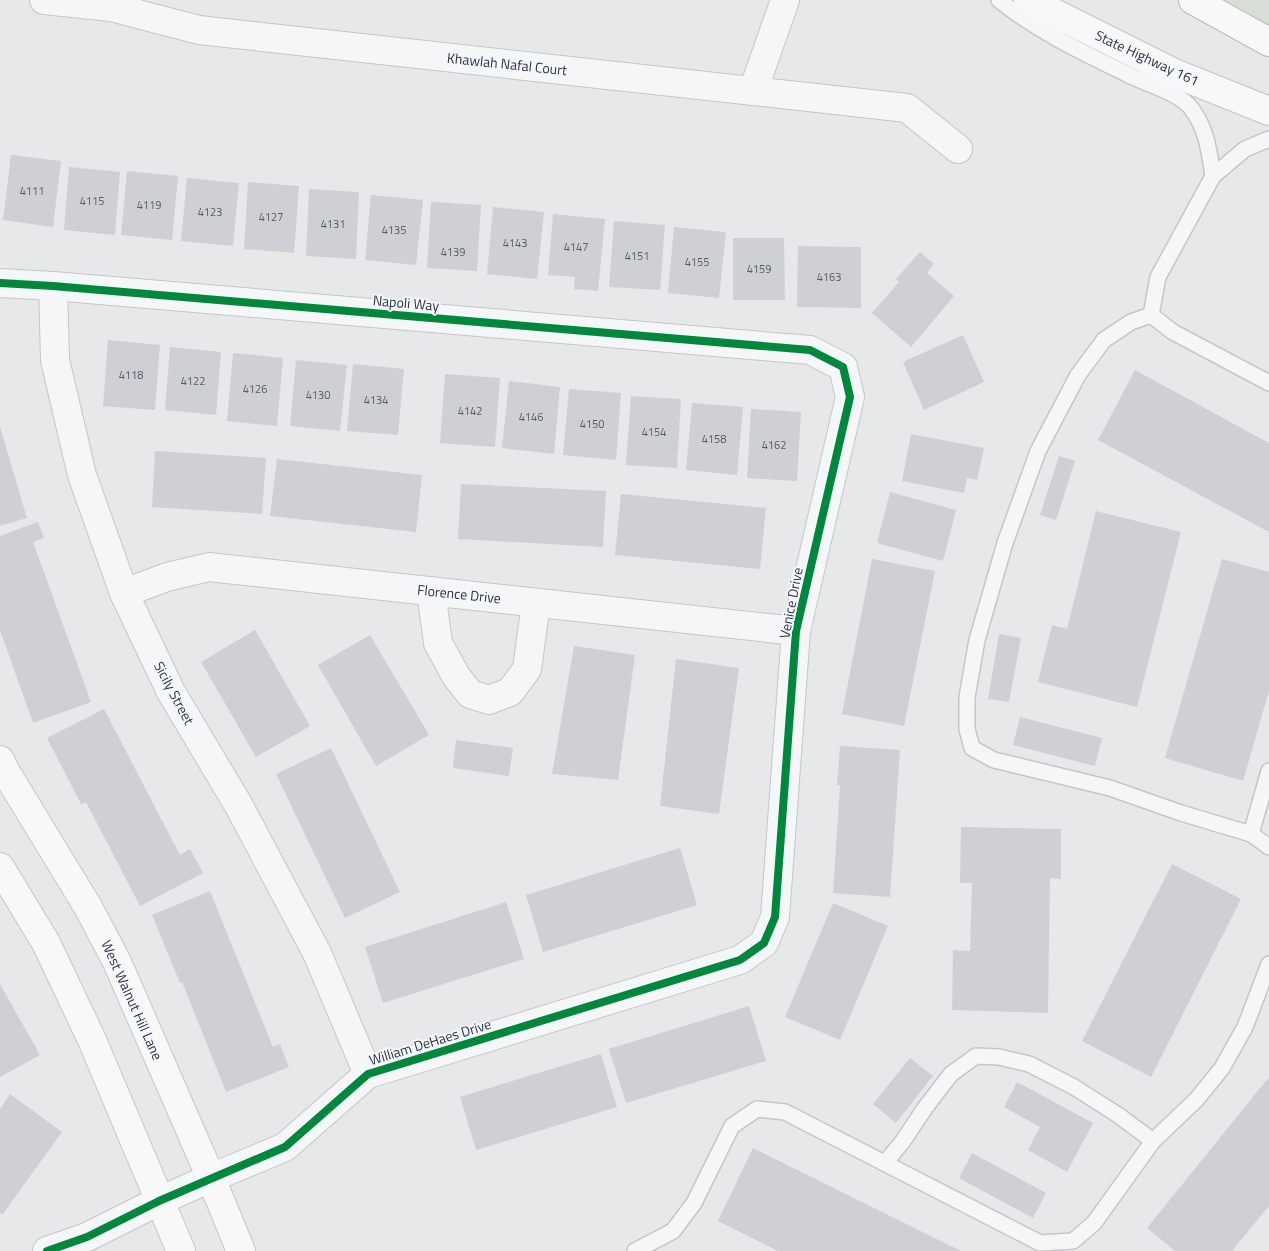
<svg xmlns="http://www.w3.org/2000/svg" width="1269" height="1251" viewBox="0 0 1269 1251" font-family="'Titillium Web',sans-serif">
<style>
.green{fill:#d6ded6}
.building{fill:#ced0d3}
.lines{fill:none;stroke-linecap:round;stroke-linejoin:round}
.service-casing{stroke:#c4c6c8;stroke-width:18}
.minor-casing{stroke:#c4c6c8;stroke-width:30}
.tertiary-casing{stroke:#c4c6c8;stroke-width:30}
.secondary-casing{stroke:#c4c6c8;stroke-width:30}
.motorway-casing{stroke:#b8bbbf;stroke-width:30}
.service{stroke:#f5f6f7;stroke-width:15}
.minor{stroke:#f5f6f7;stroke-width:28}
.tertiary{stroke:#f5f6f7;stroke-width:28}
.secondary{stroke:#f8f8f8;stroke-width:28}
.motorway{stroke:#f8f8f8;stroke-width:28}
.cycleway-casing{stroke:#f4f6f9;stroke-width:11}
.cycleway{stroke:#00873e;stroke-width:8}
.labels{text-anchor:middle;stroke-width:4;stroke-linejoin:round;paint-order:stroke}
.number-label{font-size:11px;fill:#545c69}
.street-label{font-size:14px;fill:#2b3445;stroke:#f4f6f9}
</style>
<rect width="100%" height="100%" fill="#e6e8ea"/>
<path class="green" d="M1224 0H1269V25Z"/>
<g class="building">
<path d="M11 155 61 161 53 227 3 220Z"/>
<path d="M69 167 120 172 115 235 64 230Z"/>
<path d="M127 171 178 176 172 240 121 235Z"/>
<path d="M187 178 239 183 233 246 181 241Z"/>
<path d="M248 182 299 186 294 253 244 249Z"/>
<path d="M309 189 359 192 356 259 306 256Z"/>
<path d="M371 195 423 200 416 265 365 260Z"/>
<path d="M431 202 481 205 477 271 427 268Z"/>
<path d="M493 207 544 212 537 279 487 274Z"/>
<path d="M553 214 605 219 598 291 574 289 575 277 548 275Z"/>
<path d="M614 221 665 225 660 290 609 287Z"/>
<path d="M674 227 726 232 719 298 668 293Z"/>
<path d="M733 238H784L785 300H733Z"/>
<path d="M798 246 861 247V308L797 307Z"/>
<path d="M920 252 934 264 927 273 954 296 911 347 872 313 899 282 896 279Z"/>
<path d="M963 335 984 382 924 410 903 362Z"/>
<path d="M108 340 160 345 155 410 103 406Z"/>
<path d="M170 347 221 352 216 415 165 410Z"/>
<path d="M233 353 283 358 277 426 227 421Z"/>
<path d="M296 360 347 365 340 431 290 426Z"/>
<path d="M353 364 404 369 398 435 347 431Z"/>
<path d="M1135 370 1269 443V532L1098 440Z"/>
<path d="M445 374 500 378 495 447 440 443Z"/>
<path d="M509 381 560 387 554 454 502 448Z"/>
<path d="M569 389 621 393 616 460 563 455Z"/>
<path d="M631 396 681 399 677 468 626 465Z"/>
<path d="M692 403 743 407 737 475 686 470Z"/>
<path d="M751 409 801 412 797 481 747 478Z"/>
<path d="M0 427 27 518 0 526Z"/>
<path d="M911 434 984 448 977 480 967 478 964 493 902 481Z"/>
<path d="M155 451 266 458 262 514 152 507Z"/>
<path d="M1059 456 1075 461 1056 520 1040 515Z"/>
<path d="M277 459 422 475 416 532 270 516Z"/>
<path d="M461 484 606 491 603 547 458 539Z"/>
<path d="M890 492 956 510 943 561 877 543Z"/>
<path d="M621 494 766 508 760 569 615 555Z"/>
<path d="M1096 511 1181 532 1137 707 1038 682 1052 625 1067 629Z"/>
<path d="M38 522 44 538 33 542 91 702 33 723 0 630V536Z"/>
<path d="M872 559 935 571 904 726 842 714Z"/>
<path d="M1222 559 1269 572V691L1243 781 1165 758Z"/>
<path d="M255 630 310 726 256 757 201 662Z"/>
<path d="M999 634 1021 638 1009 702 988 699Z"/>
<path d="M370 635 429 735 376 766 318 665Z"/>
<path d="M574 646 635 655 618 780 552 774Z"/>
<path d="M676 659 739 668 719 814 660 806Z"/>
<path d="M104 709 180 855 190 849 203 873 140 906 86 802 81 804 47 738Z"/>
<path d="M1020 717 1102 738 1095 766 1013 745Z"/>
<path d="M456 740 513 748 509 776 453 768Z"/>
<path d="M840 746 900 750 890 897 833 893 840 785H837Z"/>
<path d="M331 748 400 892 345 918 276 774Z"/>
<path d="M961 827 1061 829V879L1050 878 1048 1013 952 1010 953 950 970 951 972 883H960Z"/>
<path d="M680 848 697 905 543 952 526 895Z"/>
<path d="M1172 864 1241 899 1151 1077 1082 1041Z"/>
<path d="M210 891 273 1047 280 1044 289 1067 226 1092 182 982 180 983 152 915Z"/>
<path d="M506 902 524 959 383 1003 365 947Z"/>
<path d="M833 903 888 926 840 1040 785 1017Z"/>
<path d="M0 984 40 1055 0 1077Z"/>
<path d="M749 1006 766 1061 626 1103 609 1049Z"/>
<path d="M601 1054 617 1107 476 1150 460 1097Z"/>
<path d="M910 1058 933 1076 896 1123 873 1104Z"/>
<path d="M1269 1077V1206L1232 1251H1175L1147 1228Z"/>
<path d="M1017 1082 1093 1123 1067 1172 1028 1150 1040 1127 1004 1107Z"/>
<path d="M10 1094 62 1132 2 1215 0 1213V1109Z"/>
<path d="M753 1148 961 1251H778L718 1221Z"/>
<path d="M972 1153 1046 1193 1033 1218 959 1178Z"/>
</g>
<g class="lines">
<defs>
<g id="service">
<path d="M999 0C1037 31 1084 53 1127 74 1144 83 1180 93 1191 108 1207 129 1209 151 1213 176"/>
<path d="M1151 315 1131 322 1104 340 1078 375 1038 451 1005 543 977 640 967 697V729L972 748 994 760 1110 788 1181 813 1251 834 1269 847"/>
<path d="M1151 315 1158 277 1213 176 1245 149 1269 139"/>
<path d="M1151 315 1173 332 1269 383"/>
<path d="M1251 834 1269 771"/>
<path d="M885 1163 903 1141 925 1108 951 1074 976 1056 999 1057 1029 1064 1074 1087 1118 1115 1153 1141"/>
<path d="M635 1251 673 1231 694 1203 732 1126 757 1109 785 1112 1040 1243 1073 1241 1094 1223 1153 1141 1197 1099 1222 1068 1245 1027 1269 964"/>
</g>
<g id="minor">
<path d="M44 0 111 7 199 30 907 108 958 149"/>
<path d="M753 91 785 0"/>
<path d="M0 283 53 286 810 350 843 367 850 397 796 631 775 917 764 943 740 960 368 1074 285 1147 211 1178"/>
<path d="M53 286 55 360 82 475 124 593 171 692 239 806 317 953 368 1074"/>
<path d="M431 591 438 643 456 676 470 694 489 700 510 692 527 669 536 603"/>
<path d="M124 593 167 577 209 567 796 631"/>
</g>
<path id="tertiary" d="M47 1251 87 1237 159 1201 211 1178"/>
<g id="secondary">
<path d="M1028 0 1174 73 1269 111"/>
<path d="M0 760 7 774 88 907 117 962 211 1178 241 1251"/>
<path d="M0 867 46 943 92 1040 181 1251"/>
</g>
<path id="motorway" d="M1193 0 1269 42"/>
</defs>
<use href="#service" class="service-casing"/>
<use href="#minor" class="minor-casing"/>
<use href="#tertiary" class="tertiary-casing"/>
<use href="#secondary" class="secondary-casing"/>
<use href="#motorway" class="motorway-casing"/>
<use href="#service" class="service"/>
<use href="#minor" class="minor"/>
<use href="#tertiary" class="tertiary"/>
<use href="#secondary" class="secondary"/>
<use href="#motorway" class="motorway"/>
<defs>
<path id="cycleway" d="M0 283 53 286 810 350 843 367 850 397 796 631 775 917 764 943 740 960 368 1074 285 1147 159 1201 87 1237 47 1251"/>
</defs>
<use href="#cycleway" class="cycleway-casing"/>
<use href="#cycleway" class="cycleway"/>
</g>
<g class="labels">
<g class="number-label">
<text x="32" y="195">4111</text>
<text x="92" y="205">4115</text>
<text x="149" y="209">4119</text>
<text x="210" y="216">4123</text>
<text x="271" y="221">4127</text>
<text x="333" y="228">4131</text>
<text x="394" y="234">4135</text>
<text x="515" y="247">4143</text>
<text x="576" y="251">4147</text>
<text x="453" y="256">4139</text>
<text x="637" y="260">4151</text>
<text x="697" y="266">4155</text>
<text x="759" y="273">4159</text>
<text x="829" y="281">4163</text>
<text x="131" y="379">4118</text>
<text x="193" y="385">4122</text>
<text x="255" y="393">4126</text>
<text x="318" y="399">4130</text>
<text x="376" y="404">4134</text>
<text x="470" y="415">4142</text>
<text x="531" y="421">4146</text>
<text x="592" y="428">4150</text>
<text x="654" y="436">4154</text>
<text x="714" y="443">4158</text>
<text x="774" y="449">4162</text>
</g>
<g class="street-label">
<text transform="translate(1147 58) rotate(25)" y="5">State Highway 161</text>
<text transform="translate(507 64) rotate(6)" y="5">Khawlah Nafal Court</text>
<text transform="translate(406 303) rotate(5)" y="5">Napoli Way</text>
<text transform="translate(459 594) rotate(6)" y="5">Florence Drive</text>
<text transform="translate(791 603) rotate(-79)" y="5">Venice Drive</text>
<text transform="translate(174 693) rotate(62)" y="5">Sicily Street</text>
<text transform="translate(132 1000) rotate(66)" y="5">West Walnut Hill Lane</text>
<text transform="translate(430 1042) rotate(-17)" y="5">William DeHaes Drive</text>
</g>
</g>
</svg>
